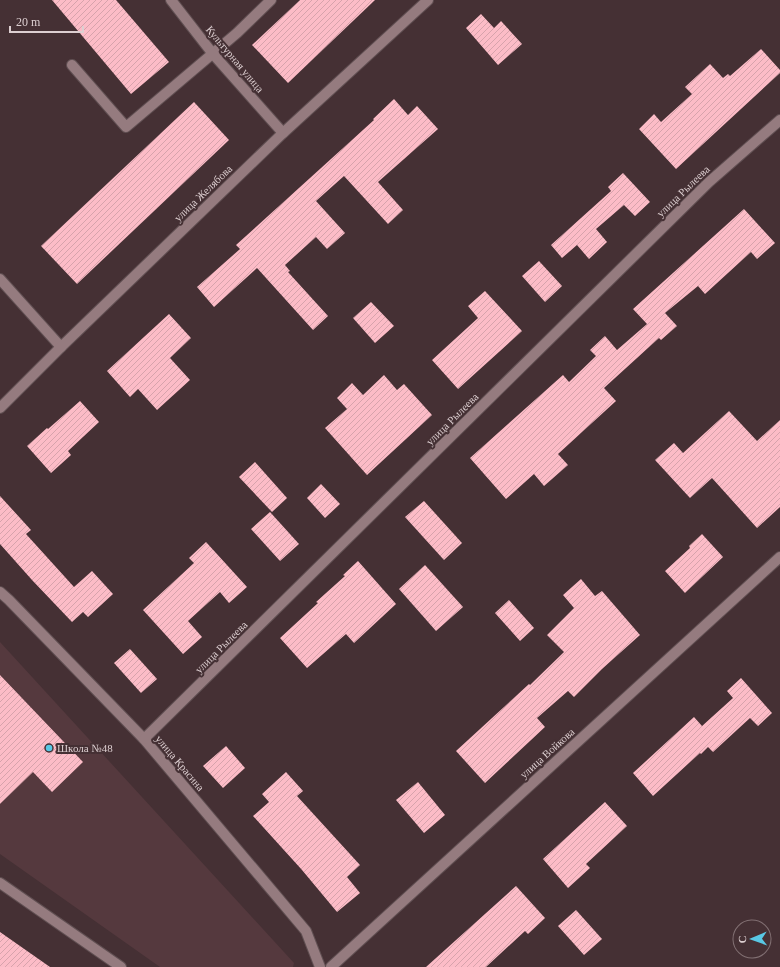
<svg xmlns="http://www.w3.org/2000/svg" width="780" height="967" viewBox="0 0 780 967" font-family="Georgia,serif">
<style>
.built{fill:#55393e}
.building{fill:url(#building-hatch)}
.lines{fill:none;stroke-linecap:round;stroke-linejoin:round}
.service-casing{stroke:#604f52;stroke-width:12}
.minor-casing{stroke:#604f52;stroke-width:12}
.service{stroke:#957b7f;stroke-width:10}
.minor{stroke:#957b7f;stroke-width:10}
.poi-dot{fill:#59c8e5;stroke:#453034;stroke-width:1.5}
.labels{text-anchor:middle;stroke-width:4;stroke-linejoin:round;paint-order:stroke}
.street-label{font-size:11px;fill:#ddcfd1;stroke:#453034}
.poi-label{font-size:11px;fill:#ddcfd1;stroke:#453034;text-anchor:start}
</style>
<defs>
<pattern id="building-hatch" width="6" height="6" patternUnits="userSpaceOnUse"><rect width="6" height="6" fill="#fcbcc7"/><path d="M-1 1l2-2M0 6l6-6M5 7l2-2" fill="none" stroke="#d7a3ac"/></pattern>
</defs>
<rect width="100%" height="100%" fill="#453034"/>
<path class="built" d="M0 642 294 963 293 967H160L0 854Z"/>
<g class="building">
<path d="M52 0H116L169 62 131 94Z"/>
<path d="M300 0H375L288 83 252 45Z"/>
<path d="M481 14 494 28 501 21 522 44 498 65 466 28Z"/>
<path d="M761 49 780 70V73L676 169 639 129 654 114 661 122 692 94 685 87 710 64 723 78 728 74 730 76Z"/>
<path d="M394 99 408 115 417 106 438 129 378 182 403 210 388 224 344 176 316 201 345 233 327 249 316 237 285 265 290 271 288 272 328 316 313 330 257 268 214 307 197 287 240 249 236 245 374 120 373 119Z"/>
<path d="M194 102 229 140 77 284 41 246Z"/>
<path d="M623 173 650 202 635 216 624 205 596 229 607 242 589 259 577 245 562 258 551 245 611 191 608 187Z"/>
<path d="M744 209 775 243 757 259 751 252 705 294 698 286 665 313 677 326 661 340 659 338 604 388 616 401 558 454 568 465 544 486 534 474 506 499 470 458 563 375 569 382 596 356 590 350 605 336 617 350 647 324 633 309Z"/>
<path d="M539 261 562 286 545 302 522 276Z"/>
<path d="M485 291 522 331 458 389 432 360 478 318 468 306Z"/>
<path d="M371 302 394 326 375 343 353 318Z"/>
<path d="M169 314 191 338 170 358 190 380 157 410 138 389 130 397 107 371Z"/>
<path d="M384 375 397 390 404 384 432 415 367 475 325 428 347 409 337 398 352 383 363 395Z"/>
<path d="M80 401 99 422 68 451 71 455 51 473 27 446 47 428 48 429Z"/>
<path d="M729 411 757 441 780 420V507L757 528 712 478 690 498 655 460 674 443 683 453Z"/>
<path d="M255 462 287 498 272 512 239 477Z"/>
<path d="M321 484 340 504 325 518 307 498Z"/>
<path d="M0 496 31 530 26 534 74 587 92 571 113 594 88 617 83 612 72 622 32 580 0 544Z"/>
<path d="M424 501 462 543 444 560 405 517Z"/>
<path d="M270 512 299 544 280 561 251 529Z"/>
<path d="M702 534 723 557 685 593 665 571 690 548 689 546Z"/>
<path d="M206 542 247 587 229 603 220 592 188 621 202 637 183 654 143 610 194 563 189 558Z"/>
<path d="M358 561 396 604 354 643 346 634 307 668 280 638 318 603 316 602 345 576 343 575Z"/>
<path d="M425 565 463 607 436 631 399 589Z"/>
<path d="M581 579 595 596 602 591 640 635 602 669 574 697 568 691 537 718 545 727 485 783 456 751 529 684 530 685 564 652 547 635 574 608 563 595Z"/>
<path d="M509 600 534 628 520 641 495 613Z"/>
<path d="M130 649 157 679 141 693 114 663Z"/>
<path d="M0 675 83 762 52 792 33 772 0 804Z"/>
<path d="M741 678 772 713 758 726 750 718 713 752 708 747 701 754 700 753 653 796 633 773 694 717 702 726 733 698 727 691Z"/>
<path d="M226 746 245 768 223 788 203 766Z"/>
<path d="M286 772 303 791 297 796 360 865 347 877 360 893 337 912 302 870 253 816 269 802 262 794Z"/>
<path d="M418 782 445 815 424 833 396 800Z"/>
<path d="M605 802 627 826 586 864 590 868 568 888 543 859Z"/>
<path d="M516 886 545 918 528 934 525 931 486 967H426Z"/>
<path d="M576 910 602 939 584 955 558 926Z"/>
<path d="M0 932 50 967H0Z"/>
</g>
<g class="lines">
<defs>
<path id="service" d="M72 65 126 127 237 33 271 0"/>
<g id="minor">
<path d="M171 0 213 54 283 133"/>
<path d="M0 279 61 347"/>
<path d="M0 408 61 347 283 133 428 0"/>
<path d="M0 592 9 600 144 739 306 931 320 967"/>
<path d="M144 739 709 182 780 120"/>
<path d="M0 883 121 967"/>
<path d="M331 967 780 557"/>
</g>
</defs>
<use href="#service" class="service-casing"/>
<use href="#minor" class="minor-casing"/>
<use href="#service" class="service"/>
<use href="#minor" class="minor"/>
</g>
<circle class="poi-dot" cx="49" cy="748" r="4"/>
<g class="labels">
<g class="street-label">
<text transform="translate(235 59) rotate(50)" y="4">Культурная улица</text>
<text transform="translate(683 191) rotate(-44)" y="4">улица Рылеева</text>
<text transform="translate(203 193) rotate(-44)" y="4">улица Желябова</text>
<text transform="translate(452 419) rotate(-45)" y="4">улица Рылеева</text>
<text transform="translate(221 647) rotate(-45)" y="4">улица Рылеева</text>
<text transform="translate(547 753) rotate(-42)" y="4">улица Войкова</text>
<text transform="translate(180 763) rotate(50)" y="4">улица Красина</text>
</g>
<g class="poi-label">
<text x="57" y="752">Школа №48</text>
</g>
</g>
<g transform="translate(752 939) rotate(268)"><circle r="19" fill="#453034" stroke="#827073"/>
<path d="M0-3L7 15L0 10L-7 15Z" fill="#59c8e5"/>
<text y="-6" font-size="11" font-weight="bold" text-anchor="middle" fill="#ddcfd1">С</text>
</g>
<path d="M10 26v6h73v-6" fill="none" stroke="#ddcfd1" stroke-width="2"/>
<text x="16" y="26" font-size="12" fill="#ddcfd1" stroke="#453034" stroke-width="3" paint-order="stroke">20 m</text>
</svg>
